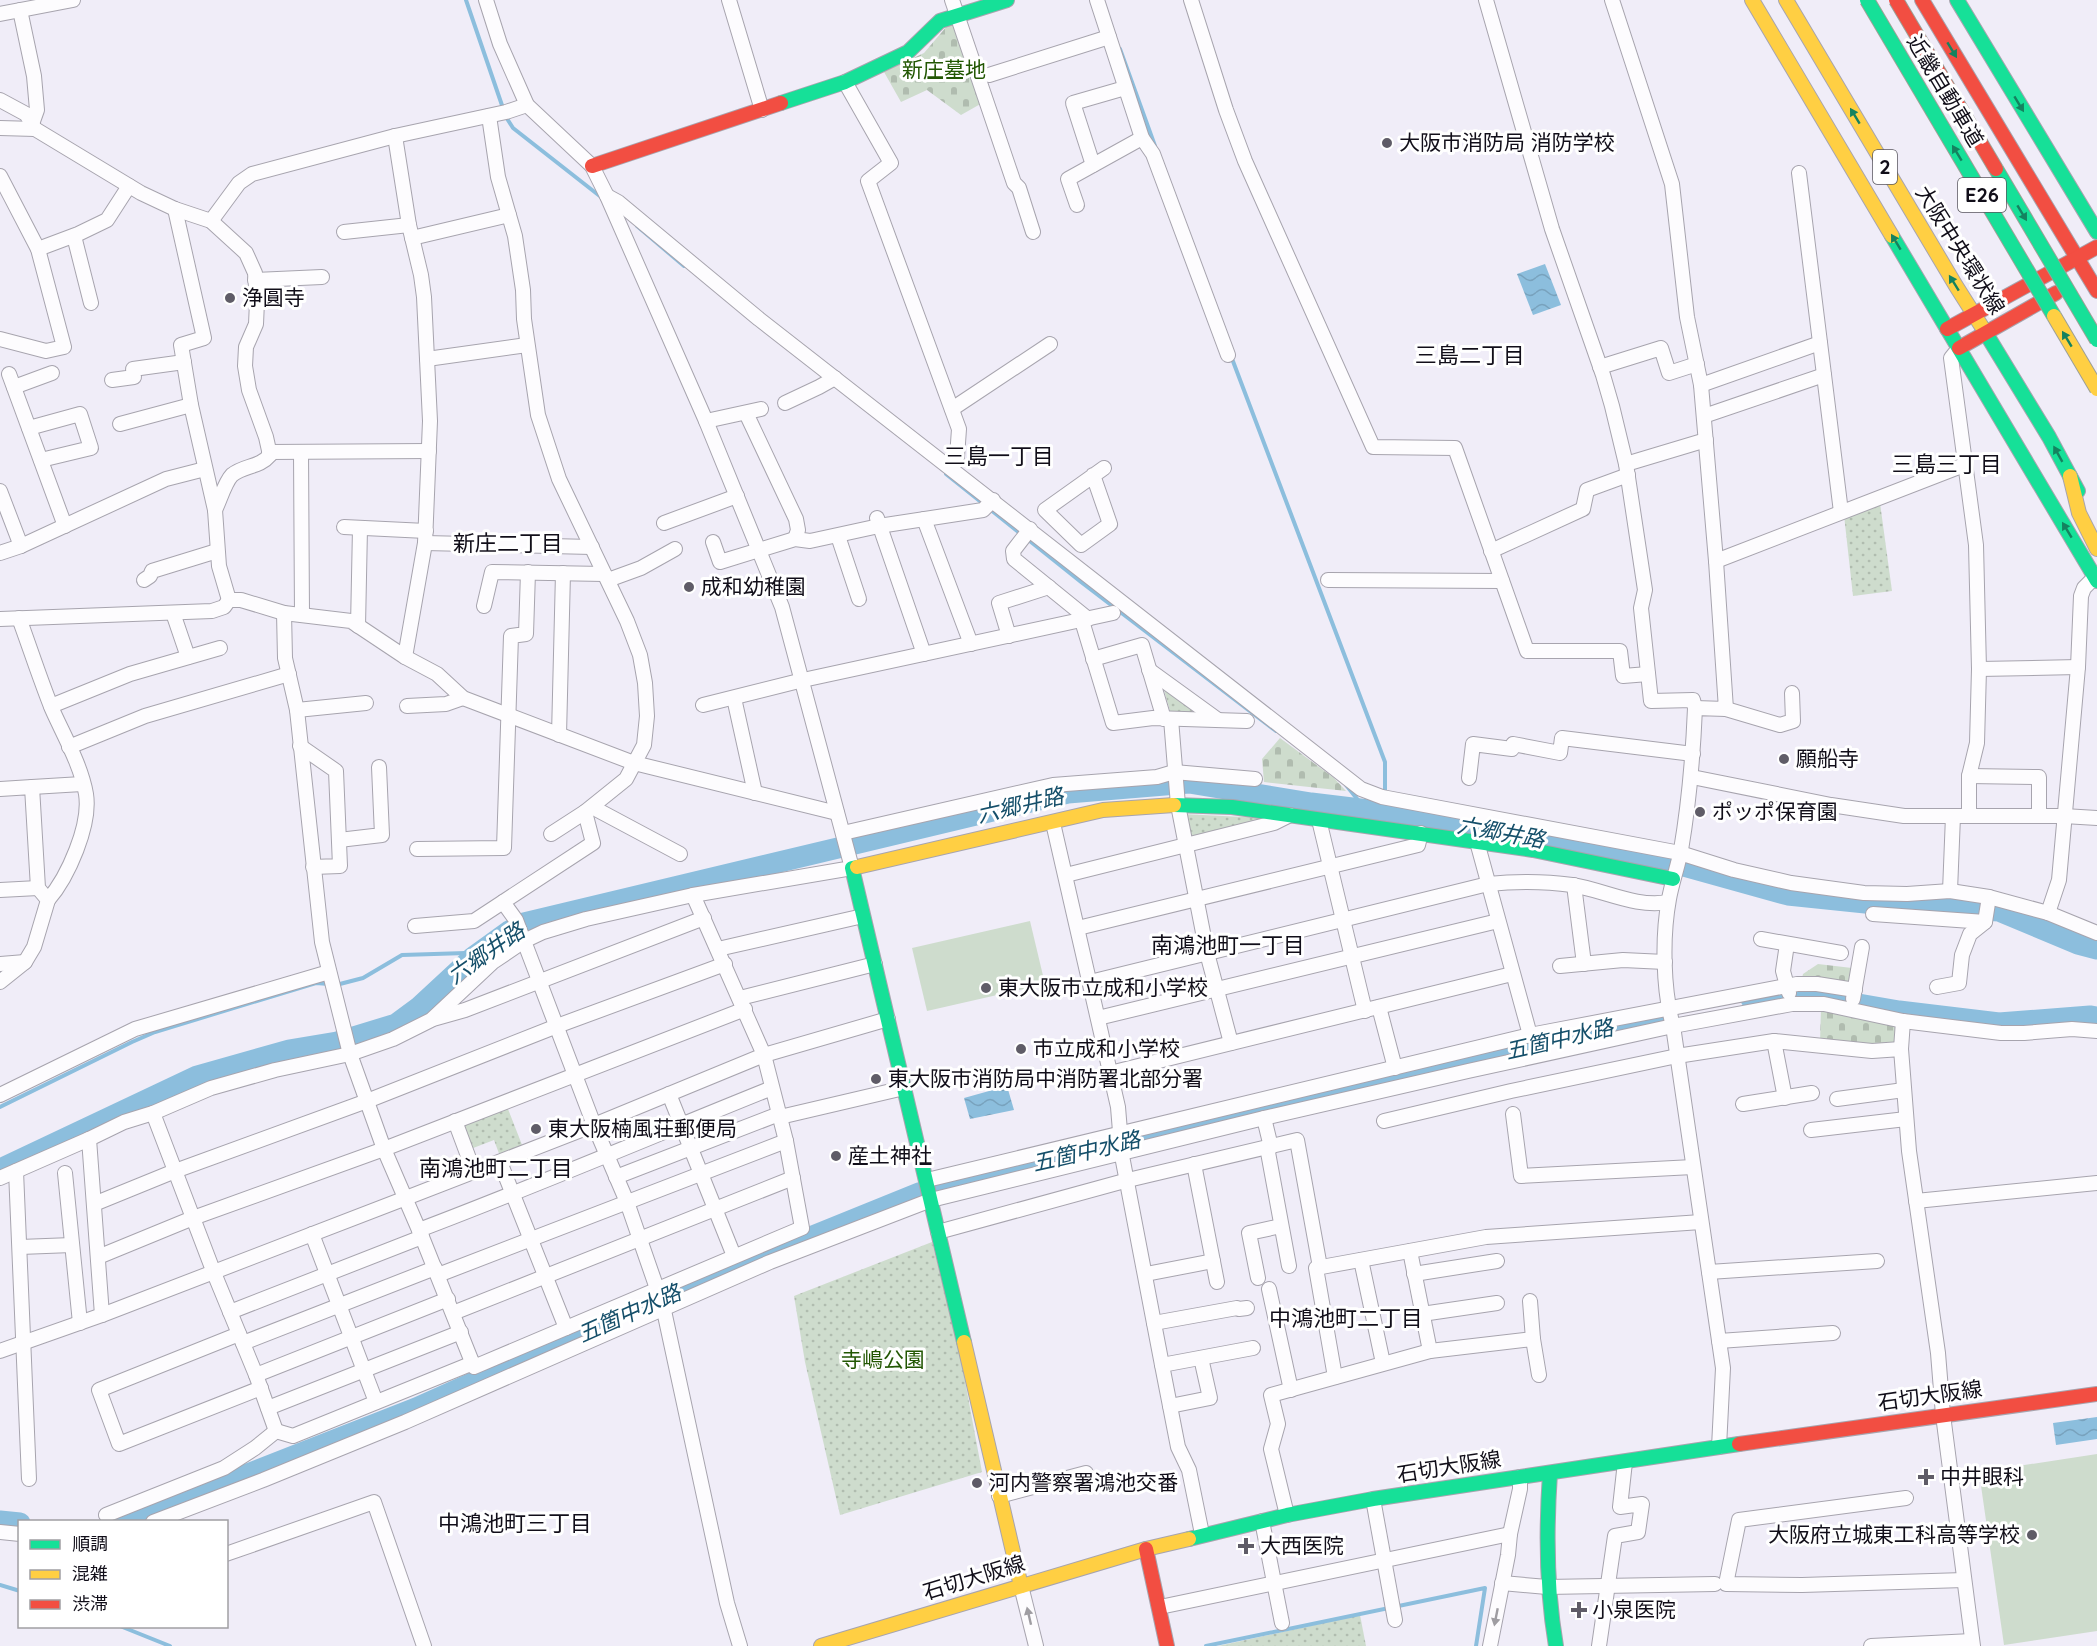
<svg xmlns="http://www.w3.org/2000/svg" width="2097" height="1646" viewBox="0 0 2097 1646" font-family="Quicksand,'Noto Sans JP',sans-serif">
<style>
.green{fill:url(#green-dots)}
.cemetery{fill:url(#cemetery-stones)}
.pitch{fill:#cedccd}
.water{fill:url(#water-waves)}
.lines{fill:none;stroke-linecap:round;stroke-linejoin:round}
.stream{stroke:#8cbedd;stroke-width:4}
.river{stroke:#8cbedd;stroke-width:21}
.street-casing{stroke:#a7a4ae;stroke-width:16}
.fast-casing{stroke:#a7a4ae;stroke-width:16}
.slow-casing{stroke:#a7a4ae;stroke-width:16}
.jam-casing{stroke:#a7a4ae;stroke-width:16}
.street{stroke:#fdfcfe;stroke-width:14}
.fast{stroke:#16e098;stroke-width:14}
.slow{stroke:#ffcf43;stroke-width:14}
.jam{stroke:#f24e42;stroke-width:14}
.fast-bridge-casing{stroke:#9c9f96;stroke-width:16;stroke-linecap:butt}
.slow-bridge-casing{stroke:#9c9f96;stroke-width:16;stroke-linecap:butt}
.jam-bridge-casing{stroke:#9c9f96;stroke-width:16;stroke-linecap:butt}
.fast-bridge{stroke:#16e098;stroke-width:14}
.slow-bridge{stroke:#ffcf43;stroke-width:14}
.jam-bridge{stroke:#f24e42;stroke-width:14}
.oneway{fill:#14825f}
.oneway2{fill:#9f9da2}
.poi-dot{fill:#5f5c67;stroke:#fff;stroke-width:2}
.labels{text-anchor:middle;stroke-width:6;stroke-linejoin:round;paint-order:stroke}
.shield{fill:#fff;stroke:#58565e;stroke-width:1.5}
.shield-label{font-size:20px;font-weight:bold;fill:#110e19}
.park-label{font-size:21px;fill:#225703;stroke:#fff}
.street-label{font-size:21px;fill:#110e19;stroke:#fff}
.poi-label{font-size:21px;fill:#110e19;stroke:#fff;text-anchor:start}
.neighbourhood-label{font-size:22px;fill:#110e19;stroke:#fff}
.water-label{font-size:22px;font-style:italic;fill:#154f6a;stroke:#fff}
</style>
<defs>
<pattern id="green-dots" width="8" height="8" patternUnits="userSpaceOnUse" patternTransform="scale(1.5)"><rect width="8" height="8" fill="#cedccd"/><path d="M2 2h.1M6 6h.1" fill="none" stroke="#b0bcaf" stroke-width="1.8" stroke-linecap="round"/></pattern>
<pattern id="cemetery-stones" width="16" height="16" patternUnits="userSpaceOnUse" patternTransform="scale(1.5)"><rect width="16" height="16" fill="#cedccd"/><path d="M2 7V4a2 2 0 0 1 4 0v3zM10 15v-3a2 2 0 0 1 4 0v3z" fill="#b0bcaf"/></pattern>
<pattern id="water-waves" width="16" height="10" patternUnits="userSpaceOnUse" patternTransform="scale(1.5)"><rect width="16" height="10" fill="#8cbedd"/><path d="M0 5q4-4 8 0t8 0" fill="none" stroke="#78a2bd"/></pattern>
</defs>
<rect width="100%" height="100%" fill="#f0edf8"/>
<g class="green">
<path d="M1880 503 1892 591 1853 596 1844 515Z"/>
<path d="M1167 689 1201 714 1172 718 1164 690Z"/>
<path d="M1182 814 1264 818 1265 824 1189 842Z"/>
<path d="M506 1104 524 1150 501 1159 494 1140 468 1150 457 1122Z"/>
<path d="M932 1242 959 1349 982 1472 840 1515 805 1362 794 1296Z"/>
<path d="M1360 1615 1366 1646H1218Z"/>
</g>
<g class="cemetery">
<path d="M956 22 984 102 961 115 927 90 901 102 884 72 924 53 947 26Z"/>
<path d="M1280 738 1334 778 1346 791 1264 782 1262 759Z"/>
<path d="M1818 964 1852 968 1850 988 1801 982 1803 974Z"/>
<path d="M1821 1008 1887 1022 1897 1029 1896 1045 1820 1043Z"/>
</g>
<g class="pitch">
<path d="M1030 921 1045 984 927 1011 912 948Z"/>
<path d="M2097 1454V1631L2004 1645 1979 1472Z"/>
</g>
<g class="water">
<path d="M1545 264 1561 305 1533 315 1517 274Z"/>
<path d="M1007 1086 1014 1110 970 1119 964 1098Z"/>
<path d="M2097 1417V1439L2056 1445 2053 1423Z"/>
</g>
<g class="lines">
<g class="stream">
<path d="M466 0 506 117 513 128 601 197"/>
<path d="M1120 49 1155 146"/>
<path d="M637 226 684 266"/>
<path d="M1231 356 1385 762V795"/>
<path d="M946 474 1081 582 1276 731"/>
<path d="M1346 785 1366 810"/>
<path d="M1385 812V802"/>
<path d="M336 985 363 978 402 955 466 953 473 957"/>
<path d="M0 1107 132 1042 155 1032 316 983 329 984"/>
<path d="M0 1585 20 1591"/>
<path d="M120 1626 170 1646"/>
<path d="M1206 1646 1485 1588 1476 1646"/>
</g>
<g class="river">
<path d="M1751 999 1795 993 1899 1011 1999 1023 2090 1016 2097 1017"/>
<path d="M0 1169 197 1076 289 1050 337 1042 396 1024 419 1007 473 957 509 931 524 923 1068 793 1189 783 1311 803 1385 812 1676 864 1788 895 1875 904 1999 911 2078 944 2097 949"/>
<path d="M0 1521 20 1523"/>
<path d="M125 1522 416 1408 689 1286 919 1193 1113 1144 1655 1017"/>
</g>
<defs>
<g id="street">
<path d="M729 0 762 110"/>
<path d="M952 0 1014 183 1019 188 1033 232"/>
<path d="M1097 0 1142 138 1153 154 1228 355"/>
<path d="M1191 0 1226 110 1245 161 1373 447 1455 448 1527 651H1620L1623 676 1648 674"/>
<path d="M1486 0 1552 229 1603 375 1612 406 1626 464 1645 590 1641 608 1651 701 1693 700 1695 708"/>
<path d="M1612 0 1672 184 1687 317 1701 385 1716 561 1726 709 1695 708C1693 756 1689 803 1681 850 1678 866 1672 882 1669 899 1662 937 1663 989 1673 1026L1723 1368 1719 1447"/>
<path d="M20 10 34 76 37 110 32 124"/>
<path d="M0 14 73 0"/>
<path d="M989 75 1109 37"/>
<path d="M845 82 891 163 868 181 959 429 957 457 949 466"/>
<path d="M0 100 26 114 35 129 141 193 175 209 211 221 246 253 255 273 257 302 256 324 246 347 245 366 249 390 266 437 270 455C259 468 244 465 232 475 225 482 220 500 215 510"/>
<path d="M489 116 498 177 515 236 523 290 524 319 538 415 559 479 627 621 640 655 645 683 647 716 644 745 626 779 585 812 593 843 503 902 516 920 594 1125 627 1202 663 1306 727 1603 740 1646"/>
<path d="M0 128 35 129"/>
<path d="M395 136 409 225 421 275 424 297 430 421 425 543 405 657"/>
<path d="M1093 165 1073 103 1125 88"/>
<path d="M1799 173 1841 512"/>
<path d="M0 176 38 249 64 347 46 351 0 339"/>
<path d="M607 196 618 202 759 319 1361 789 1382 797 1680 853 1734 870 1791 883 1864 893 1907 894 1950 891 1989 897 2048 913 2097 933"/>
<path d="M1077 205 1068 179 1142 138"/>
<path d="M175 209 204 338 181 345 191 405 215 510 219 566 229 600"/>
<path d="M211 221 239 183 252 174 395 136 506 112 527 105"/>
<path d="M344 232 409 225"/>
<path d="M74 236 91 303"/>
<path d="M412 238 509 215"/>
<path d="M38 249 78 234 107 220 129 186"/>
<path d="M255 280 322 277"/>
<path d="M1959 348 1951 358 1976 545 1979 669 1977 743 1969 776V816"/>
<path d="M427 359 527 345"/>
<path d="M1600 367 1661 348 1669 373 1697 364"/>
<path d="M9 374 65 526"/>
<path d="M112 380 134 377 133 369 184 362"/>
<path d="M1701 385 1820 343"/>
<path d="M14 387 52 373"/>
<path d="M785 403 819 387 835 378"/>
<path d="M952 409 1050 344"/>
<path d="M746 413 796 519 798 530 795 539"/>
<path d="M1704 416 1824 375"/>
<path d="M706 421 761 409"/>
<path d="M120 424 191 405"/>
<path d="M29 428 80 414 91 448 41 460"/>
<path d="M269 452 429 451"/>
<path d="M301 452 302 615"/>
<path d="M1626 464 1706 440"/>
<path d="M1093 475 1110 524 1081 545 1045 510 1104 468"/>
<path d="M0 491 21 546"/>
<path d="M877 518 924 654"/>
<path d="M924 519 971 644"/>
<path d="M664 523 737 496"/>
<path d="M344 527 426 531"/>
<path d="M1030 529 1013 551 1014 559 1088 619"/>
<path d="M838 536 859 599"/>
<path d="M713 542 720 562 795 539 810 541 879 526 983 510 993 500"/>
<path d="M425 543 592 547"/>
<path d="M1491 551 1583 509 1587 490 1628 475"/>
<path d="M0 553 21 546 166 479 205 469"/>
<path d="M1716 561 1964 465"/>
<path d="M144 580 150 576 152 571 217 551"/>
<path d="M608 580 641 568 675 549"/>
<path d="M1328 580 1502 581"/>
<path d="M484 606 492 572 604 574"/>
<path d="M173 613 188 657"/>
<path d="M284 613 285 658 297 710 322 942 350 1054 384 1149 422 1237 474 1367 802 1228 786 1141 764 1055 693 895"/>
<path d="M19 618C30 648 40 679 52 709 64 736 81 765 86 794 91 825 68 877 48 900"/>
<path d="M0 619 212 611 224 607 229 600H241L284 613 351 621 405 657 437 674 463 698 634 763 837 813"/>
<path d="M1082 621 1113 723 1153 718 1247 721"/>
<path d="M358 626 360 528"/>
<path d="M1009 636 999 603 1049 587"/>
<path d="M1093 659 1142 645 1164 719"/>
<path d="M1979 669 2078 667"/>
<path d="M1149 670 1218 720"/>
<path d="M734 698 755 793"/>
<path d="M703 705 803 680 1113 613"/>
<path d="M51 706 130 674 220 648"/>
<path d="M407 706 446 704 463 698"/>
<path d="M1726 709 1780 725 1793 721 1792 693"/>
<path d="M297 710 366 703"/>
<path d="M1171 719 1178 805 1207 953 1231 1043"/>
<path d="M559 735 563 573"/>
<path d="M300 746 336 771 340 866 313 867"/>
<path d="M69 747 145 716 289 674"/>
<path d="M1969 776 2039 777V815"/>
<path d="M1692 777 1831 805 1904 816H2064L2097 818"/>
<path d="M1469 778 1473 744 1512 749 1513 744 1560 753 1562 738 1693 754"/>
<path d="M32 787 82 784"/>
<path d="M0 789 32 787 38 888 48 900 34 947 25 962 0 982"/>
<path d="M592 807 680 854"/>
<path d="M1319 820 1365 1011"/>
<path d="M1053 823 1118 1107 1122 1156 1162 1365 1178 1447 1189 1470 1202 1534"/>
<path d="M843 833 1053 785 1157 777 1174 772 1255 779"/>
<path d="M551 834 585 812"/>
<path d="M339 840 382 835 379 767"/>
<path d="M1477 842 1530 1035"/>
<path d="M417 849 504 848 511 636 526 634 528 572"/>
<path d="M1066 875 1274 823 1290 815"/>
<path d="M1574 885 1584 964"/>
<path d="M0 890 38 888"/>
<path d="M1950 891 1953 816"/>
<path d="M2048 913 2059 880 2078 667 2081 596 2084 588 2095 577"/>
<path d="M1873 914 1985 922"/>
<path d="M415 926 474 921 503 902"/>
<path d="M1078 928 1418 845 1421 833"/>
<path d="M1761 939 1841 953"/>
<path d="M1787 944 1783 971 1789 993"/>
<path d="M718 949 863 916"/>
<path d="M0 964 25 962"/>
<path d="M1560 966 1623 960 1665 962"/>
<path d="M1090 982 1488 884C1517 881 1544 881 1572 885 1604 890 1636 908 1668 902"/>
<path d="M1937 987 1959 983 1962 955 1970 934 1985 922 1989 897"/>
<path d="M740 998 875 964"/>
<path d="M1853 999 1862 947"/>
<path d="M1379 1007 1395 1068"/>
<path d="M1098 1018 1498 921"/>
<path d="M433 1019 465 1010 704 918"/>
<path d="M1774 1041 1785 1098"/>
<path d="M1901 1049 1903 1021"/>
<path d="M1110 1073 1512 974"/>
<path d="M669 1094 734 1256"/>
<path d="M0 1095 135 1029 329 972"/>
<path d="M1837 1099 1904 1090"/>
<path d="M1743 1104 1812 1093"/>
<path d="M153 1113 214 1273 256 1375 276 1431"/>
<path d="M1513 1114 1521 1176 1693 1167"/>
<path d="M780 1117 904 1088"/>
<path d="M1264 1118 1271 1147"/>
<path d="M455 1121 474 1172"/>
<path d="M1384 1121 1511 1091 1677 1056 1774 1041 1872 1051 1901 1049 1909 1151 1938 1353 1943 1415 1973 1646"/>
<path d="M1811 1130 1906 1119"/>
<path d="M1267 1147 1289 1266"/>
<path d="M500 1162 566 1328"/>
<path d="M1194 1164 1217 1282"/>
<path d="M16 1171 29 1479"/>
<path d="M65 1173 80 1323"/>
<path d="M616 1177 779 1114"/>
<path d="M0 1178 89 1139"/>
<path d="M927 1180 1530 1035 1797 984H1817L1855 990"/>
<path d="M1916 1201 2097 1183"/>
<path d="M94 1204 175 1171 367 1101 557 1026 725 964"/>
<path d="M419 1230C538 1185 655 1135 772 1088"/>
<path d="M938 1232 1128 1180 1297 1140 1320 1267"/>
<path d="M312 1234 376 1402"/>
<path d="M20 1247 72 1245"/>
<path d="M1410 1251 1430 1351"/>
<path d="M98 1257 193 1218 384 1149 745 1009"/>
<path d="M1361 1260 1383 1363"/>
<path d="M1709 1272 1877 1261"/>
<path d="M1146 1274 1213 1261"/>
<path d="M1414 1274 1497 1261"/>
<path d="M438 1275 786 1141"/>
<path d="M1258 1278 1249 1233 1281 1226"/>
<path d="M1269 1289 1291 1390"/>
<path d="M1530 1301 1533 1339 1539 1375"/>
<path d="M230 1312 422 1237"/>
<path d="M453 1313 793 1178"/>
<path d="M1422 1314 1497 1303"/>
<path d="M102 1315 89 1139 124 1122 153 1113 211 1088 275 1070 350 1054 393 1039 431 1020 493 962 524 941 543 932 586 919 693 895 852 868 782 607 706 421 607 196 592 166 527 105 500 44 486 0"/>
<path d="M1154 1323 1237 1308 1239 1309 1247 1308"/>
<path d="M239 1334 99 1390 119 1444 261 1388"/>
<path d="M1719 1341 1833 1333"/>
<path d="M243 1343 435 1268"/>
<path d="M0 1351 102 1315 406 1198 594 1125 764 1055 888 1019"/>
<path d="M1162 1365 1253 1348"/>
<path d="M256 1375 448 1299"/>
<path d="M1335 1377 1316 1268 1486 1237 1701 1222"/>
<path d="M1170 1406 1210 1398 1201 1358"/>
<path d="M268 1408 461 1332"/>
<path d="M276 1431 293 1436 473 1363"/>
<path d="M999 1496 1086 1473"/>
<path d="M1906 1498 1739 1520 1726 1584 1802 1585 1964 1580"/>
<path d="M1373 1499 1395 1620"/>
<path d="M106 1515 224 1468 255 1448 276 1431"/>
<path d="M1287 1515 1271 1449 1278 1424 1271 1395 1430 1351 1533 1339"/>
<path d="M1262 1521 1282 1623"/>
<path d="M153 1522 263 1480 405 1422 770 1262 931 1200 1264 1118 1468 1071 1673 1026 1792 1004H1824L1903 1021 2001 1033H2024L2072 1029 2097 1031"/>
<path d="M0 1532 20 1534"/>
<path d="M226 1554 374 1502 424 1646"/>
<path d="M1502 1583 1547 1587 1715 1584"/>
<path d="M1021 1586 1036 1646"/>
<path d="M1160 1607 1510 1534"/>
<path d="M1490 1646 1508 1555 1510 1534 1520 1489V1477"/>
<path d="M1599 1646 1615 1536 1638 1532 1642 1504 1620 1507 1625 1462"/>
<path d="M1871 1646 1972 1641"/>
</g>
<g id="fast">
<path d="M1957 0 2097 232"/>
<path d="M781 103 845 82 908 52 940 21 1007 0"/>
<path d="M1892 236 2097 581"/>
<path d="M1982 327 2049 437 2078 491"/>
<path d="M1174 805 1232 807 1533 850 1673 879"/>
<path d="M857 867 852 868 964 1342"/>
<path d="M1550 1473C1546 1531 1546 1588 1556 1646"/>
<path d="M1189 1539 1287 1515 1373 1499 1739 1444"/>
</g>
<g id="slow">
<path d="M1752 0 1892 236"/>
<path d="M1786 0 1956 286 1982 327"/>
<path d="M2070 476 2079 513 2097 549"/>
<path d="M857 867 1103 810 1174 805"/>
<path d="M964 1342 1021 1586"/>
<path d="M821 1646 1146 1549 1189 1539"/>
</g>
<g id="jam">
<path d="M1922 0 2097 291"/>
<path d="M592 166 781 103"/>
<path d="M1947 329 2097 247"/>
<path d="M1959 348 2056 293"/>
<path d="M1739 1444 2097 1394"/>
<path d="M1146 1549 1167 1646"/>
</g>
</defs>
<use href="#street" class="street-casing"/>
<use href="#fast" class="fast-casing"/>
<use href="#slow" class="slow-casing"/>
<use href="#jam" class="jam-casing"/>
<use href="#street" class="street"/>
<use href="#fast" class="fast"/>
<use href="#slow" class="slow"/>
<use href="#jam" class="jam"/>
<defs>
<g id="fast-bridge">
<path d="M1867 0 2054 316"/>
<path d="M1996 169 2097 340"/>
</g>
<path id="slow-bridge" d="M2054 316 2097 389"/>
<path id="jam-bridge" d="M1896 0 1996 169"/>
</defs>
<use href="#fast-bridge" class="fast-bridge-casing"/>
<use href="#slow-bridge" class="slow-bridge-casing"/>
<use href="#jam-bridge" class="jam-bridge-casing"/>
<use href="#fast-bridge" class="fast-bridge"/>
<use href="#slow-bridge" class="slow-bridge"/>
<use href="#jam-bridge" class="jam-bridge"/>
</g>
<defs><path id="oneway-solid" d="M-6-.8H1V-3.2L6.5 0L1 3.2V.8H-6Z" transform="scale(1.5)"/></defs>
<g class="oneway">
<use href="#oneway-solid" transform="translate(1952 50) rotate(59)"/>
<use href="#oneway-solid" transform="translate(2019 104) rotate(59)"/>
<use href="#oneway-solid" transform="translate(1855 116) rotate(-121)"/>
<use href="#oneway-solid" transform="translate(1957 153) rotate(-121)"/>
<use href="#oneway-solid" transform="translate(2022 213) rotate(59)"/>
<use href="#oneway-solid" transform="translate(1896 242) rotate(-121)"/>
<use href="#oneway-solid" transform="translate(1954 283) rotate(-122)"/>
<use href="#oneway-solid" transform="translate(2067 339) rotate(-121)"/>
<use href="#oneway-solid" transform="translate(2058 454) rotate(-119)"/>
<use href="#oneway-solid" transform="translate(2067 530) rotate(-121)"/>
</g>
<g class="oneway2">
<use href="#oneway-solid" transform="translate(1029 1616) rotate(-103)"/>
<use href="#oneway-solid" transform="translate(1496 1617) rotate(101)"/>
</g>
<g class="poi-dot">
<circle cx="1387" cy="143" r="6"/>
<circle cx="230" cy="298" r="6"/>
<circle cx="689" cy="587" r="6"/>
<circle cx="1784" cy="759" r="6"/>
<circle cx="1700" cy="812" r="6"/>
<circle cx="986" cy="988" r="6"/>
<circle cx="1021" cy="1049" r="6"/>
<circle cx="876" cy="1079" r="6"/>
<circle cx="536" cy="1129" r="6"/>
<circle cx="836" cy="1156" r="6"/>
<path d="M1923 1468h6v6h6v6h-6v6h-6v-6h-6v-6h6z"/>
<circle cx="977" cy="1483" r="6"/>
<circle cx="2032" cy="1535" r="6"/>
<path d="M1243 1537h6v6h6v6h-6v6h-6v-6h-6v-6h6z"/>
<path d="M1576 1601h6v6h6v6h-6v6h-6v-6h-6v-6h6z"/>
</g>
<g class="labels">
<g class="shield">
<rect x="1873" y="150" width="24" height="34" rx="4.5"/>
<rect x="1958" y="178" width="48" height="34" rx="4.5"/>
</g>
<g class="shield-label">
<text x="1885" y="174">2</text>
<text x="1982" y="202">E26</text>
</g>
<g class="park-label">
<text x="944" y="77">新庄墓地</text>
<text x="883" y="1367">寺嶋公園</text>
</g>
<g class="street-label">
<text transform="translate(1945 91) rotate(59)" y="7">近畿自動車道</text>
<text transform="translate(1960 250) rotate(58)" y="7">大阪中央環状線</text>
<text transform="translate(1930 1396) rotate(-8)" y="7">石切大阪線</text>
<text transform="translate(1449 1467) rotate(-9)" y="7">石切大阪線</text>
<text transform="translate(974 1578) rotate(-17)" y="7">石切大阪線</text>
</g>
<g class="poi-label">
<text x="1399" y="150">大阪市消防局 消防学校</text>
<text x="242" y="305">浄圓寺</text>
<text x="701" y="594">成和幼稚園</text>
<text x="1796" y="766">願船寺</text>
<text x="1712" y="819">ポッポ保育園</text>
<text x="998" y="995">東大阪市立成和小学校</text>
<text x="1033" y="1056">市立成和小学校</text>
<text x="888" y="1086">東大阪市消防局中消防署北部分署</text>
<text x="548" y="1136">東大阪楠風荘郵便局</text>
<text x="848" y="1163">産土神社</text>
<text x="1940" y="1484">中井眼科</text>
<text x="989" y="1490">河内警察署鴻池交番</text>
<text x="2020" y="1542" text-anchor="end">大阪府立城東工科高等学校</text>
<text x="1260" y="1553">大西医院</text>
<text x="1592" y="1617">小泉医院</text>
</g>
<g class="neighbourhood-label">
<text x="1470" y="363">三島二丁目</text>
<text x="999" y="464">三島一丁目</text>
<text x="1947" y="472">三島三丁目</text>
<text x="508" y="551">新庄二丁目</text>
<text x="1228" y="953">南鴻池町一丁目</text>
<text x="496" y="1176">南鴻池町二丁目</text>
<text x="1346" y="1326">中鴻池町二丁目</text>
<text x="515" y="1531">中鴻池町三丁目</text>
</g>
<g class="water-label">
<text transform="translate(1020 805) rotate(-13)" y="8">六郷井路</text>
<text transform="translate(1501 832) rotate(10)" y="8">六郷井路</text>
<text transform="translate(486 953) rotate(-35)" y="8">六郷井路</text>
<text transform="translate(1559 1039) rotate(-13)" y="8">五箇中水路</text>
<text transform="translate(1086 1151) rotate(-13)" y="8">五箇中水路</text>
<text transform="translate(629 1313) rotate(-24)" y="8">五箇中水路</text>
</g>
</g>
<rect x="18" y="1520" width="210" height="108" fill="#ffffff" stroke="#a09fa3" stroke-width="1.5"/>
<rect x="30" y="1540" width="30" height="9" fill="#16e098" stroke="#a09fa3" stroke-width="1.5"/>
<text x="72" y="1550" font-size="18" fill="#110e19">順調</text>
<rect x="30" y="1570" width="30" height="9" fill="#ffcf43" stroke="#a09fa3" stroke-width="1.5"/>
<text x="72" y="1580" font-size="18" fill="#110e19">混雑</text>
<rect x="30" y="1600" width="30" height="9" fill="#f24e42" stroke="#a09fa3" stroke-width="1.5"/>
<text x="72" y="1610" font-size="18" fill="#110e19">渋滞</text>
</svg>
